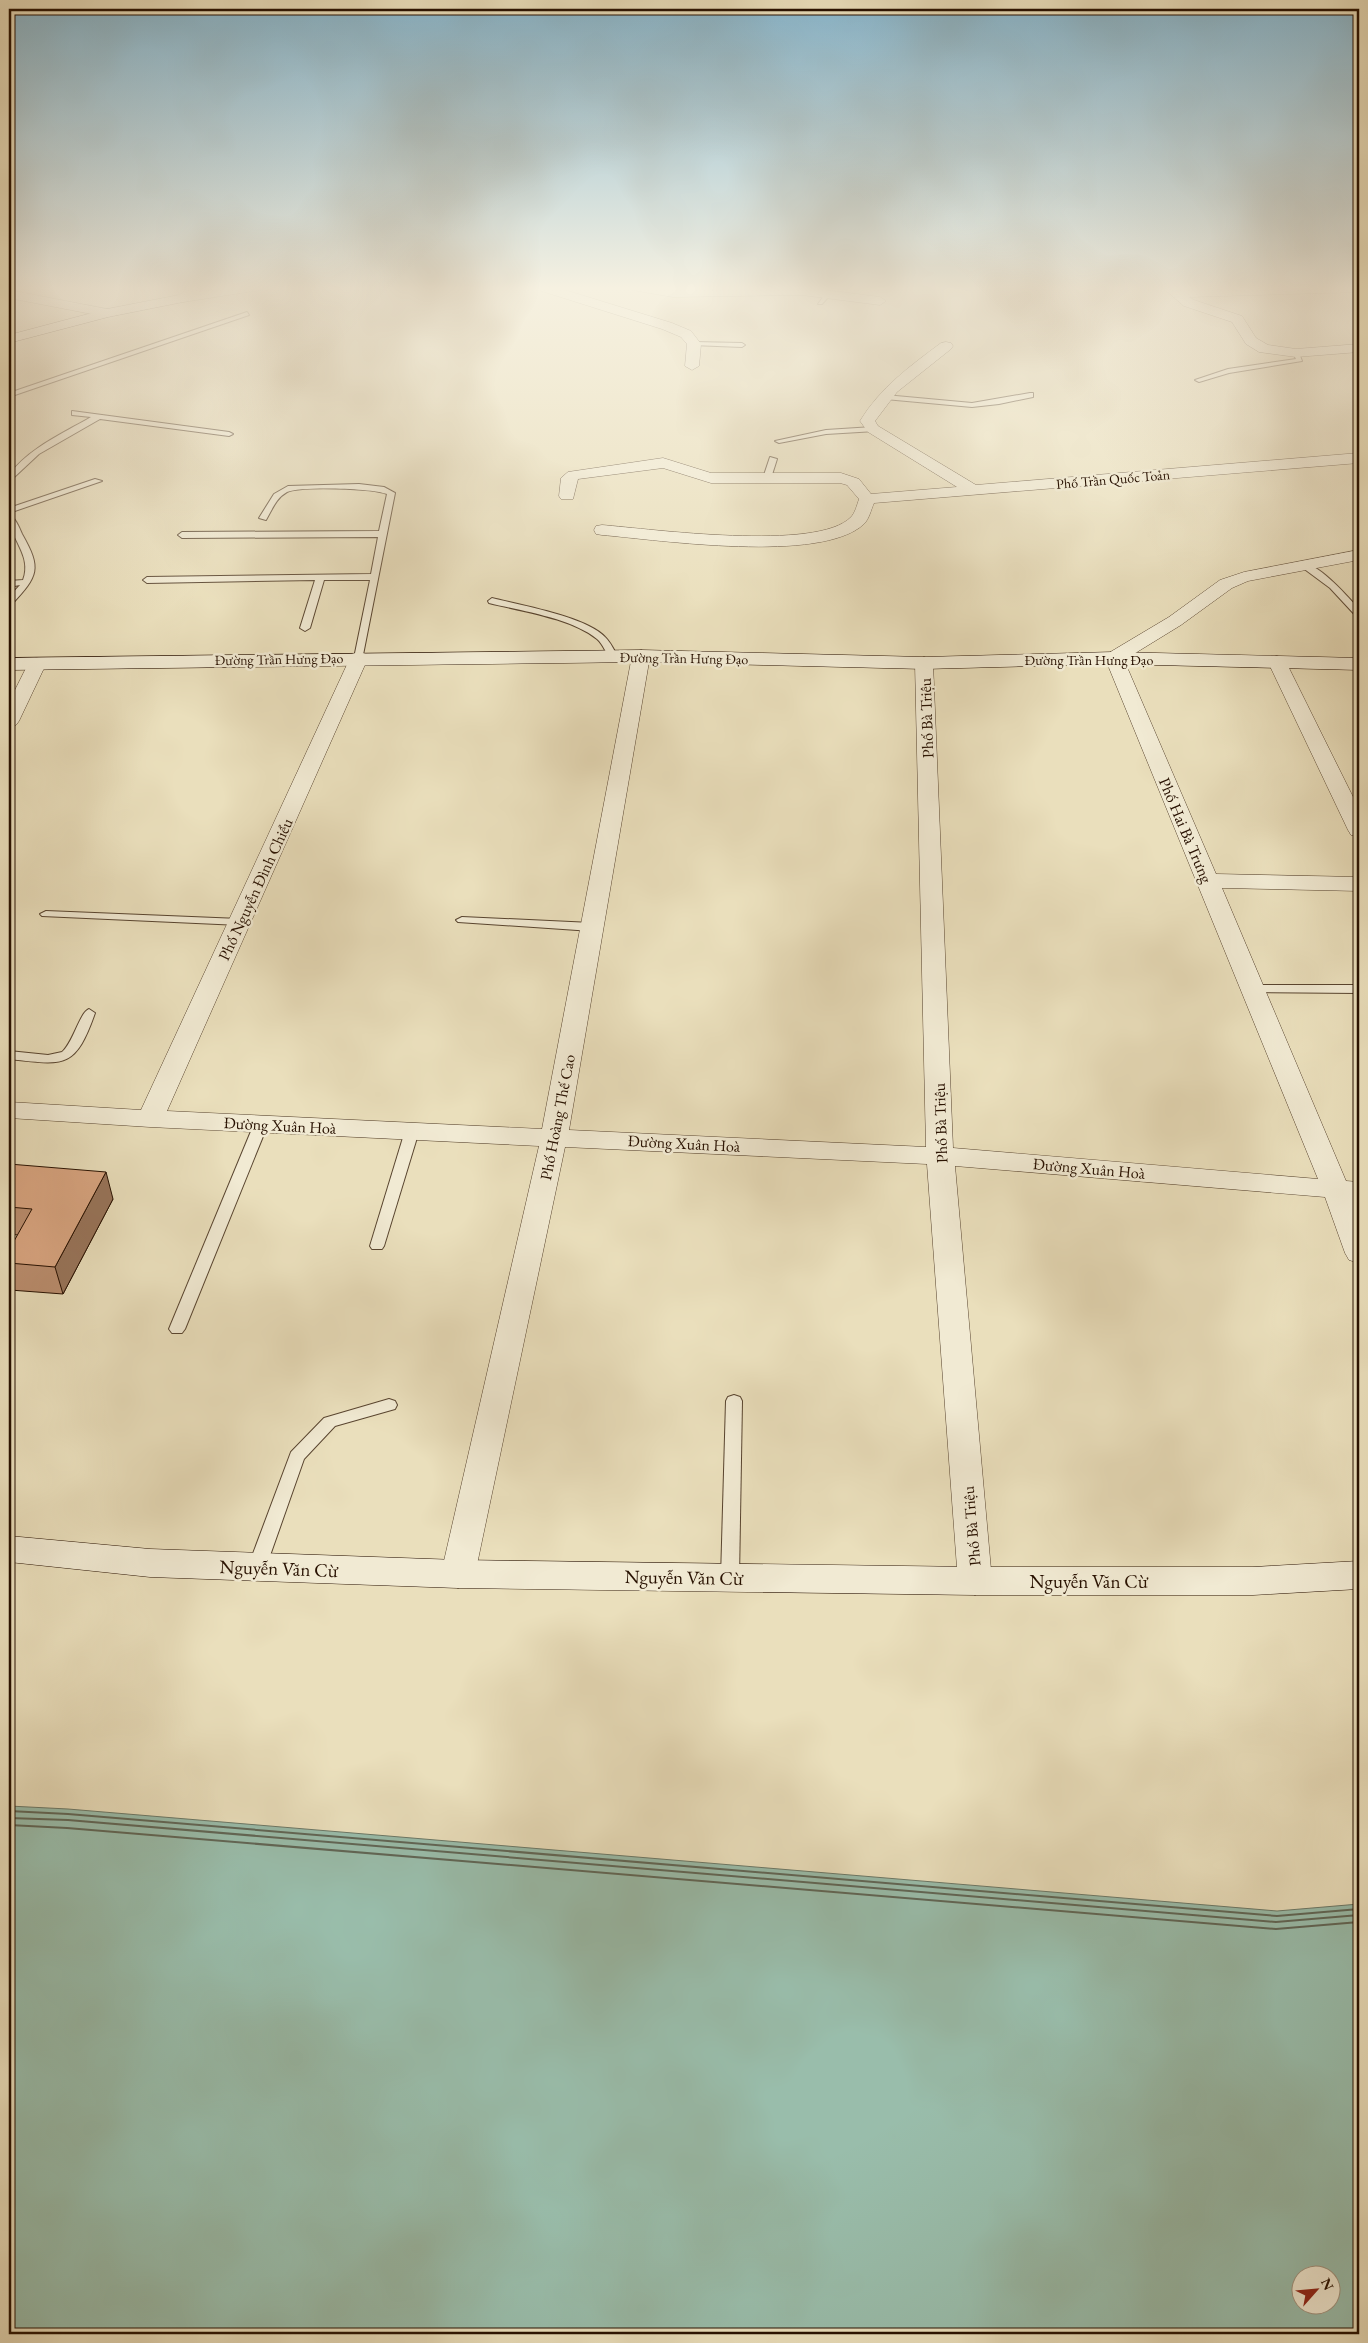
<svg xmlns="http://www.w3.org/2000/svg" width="1368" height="2343" viewBox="0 0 1368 2343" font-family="'EB Garamond',serif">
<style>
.water{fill:#99bdab;stroke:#6b7867;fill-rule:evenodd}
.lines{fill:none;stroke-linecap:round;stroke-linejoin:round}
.shore{stroke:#606656;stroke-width:2}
.lane-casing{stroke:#58442f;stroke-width:2}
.street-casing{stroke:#58442f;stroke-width:1}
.secondary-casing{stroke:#271000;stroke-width:1}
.lane{fill:#f1ead3;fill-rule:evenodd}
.street{fill:#f1ead3;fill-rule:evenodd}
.secondary{fill:#f1ead3;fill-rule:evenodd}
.wall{fill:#bb8e6f;stroke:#271000}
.shaded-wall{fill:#98745a;stroke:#271000}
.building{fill:#d9a581;stroke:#271000}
.labels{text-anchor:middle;stroke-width:5;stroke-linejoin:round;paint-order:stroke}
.far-street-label{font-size:14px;fill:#271000;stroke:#f1ead3}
.street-label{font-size:16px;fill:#271000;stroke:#f1ead3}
.near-street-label{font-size:19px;fill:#271000;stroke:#f1ead3}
</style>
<rect width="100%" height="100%" fill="#eadfbc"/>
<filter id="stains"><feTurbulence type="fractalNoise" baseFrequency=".004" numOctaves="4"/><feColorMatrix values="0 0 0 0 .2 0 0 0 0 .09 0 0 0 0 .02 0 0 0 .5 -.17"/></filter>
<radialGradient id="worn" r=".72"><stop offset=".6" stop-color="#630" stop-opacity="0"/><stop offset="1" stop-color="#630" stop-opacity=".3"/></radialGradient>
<path class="water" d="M9 1806 68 1809 1277 1911 1359 1904V2334H9ZM1300 2276H1330V2306H1300Z"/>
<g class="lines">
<g class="shore">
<path d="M9 1811 68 1814 1277 1916 1359 1909"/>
<path d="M9 1818 68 1820 1276 1922 1359 1915"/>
<path d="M9 1825 67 1828 1276 1929 1359 1922"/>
</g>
<defs>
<g id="lane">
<path d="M826 293 831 294 822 304H818Z"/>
<path d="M247 312 249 315 9 397V393Z"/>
<path d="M694 342 742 343 745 345 742 347 692 345Z"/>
<path d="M1296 351 1299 353 1302 361 1229 373 1199 382 1195 380 1228 369 1296 359 1293 353Z"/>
<path d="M1030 393H1033V397L999 404 972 407 885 399 881 397 885 395 972 403Z"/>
<path d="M72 411 229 432 233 434 229 436 100 419 39 454 9 482V475C29 448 62 434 91 417L72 415Z"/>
<path d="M873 427 877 429 876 431 826 434 779 443 775 441 826 430Z"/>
<path d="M770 457 777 459 771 478 767 480 763 478Z"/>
<path d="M95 479 102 481 9 513V508Z"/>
<path d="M359 484 384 487 395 493 362 660 354 658 370 580H324L310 628 305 631 300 628 315 580 147 583 143 580 147 577 371 574 378 537 182 538 178 535 182 532 379 531 387 494C373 488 300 486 287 492 276 498 272 510 266 520L259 518 274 494 288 486Z"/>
<path d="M9 515C15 517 19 527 22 534 42 569 38 576 12 604L9 605V597L20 585 9 587V581L23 580C33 555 8 537 9 515Z"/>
<path d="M1303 564C1318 562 1349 598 1359 609V617L1356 616 1330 588 1303 568Z"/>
<path d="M492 598C520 605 587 617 605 637 611 643 614 650 618 657L610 659C606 653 603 644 597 639 571 618 521 611 489 603L488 601Z"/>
<path d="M46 911 240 919 246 922 240 925 42 916 40 914Z"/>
<path d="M462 917 592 923 598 927 592 931 458 922 456 920Z"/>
<path d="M1252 985H1359V993L1248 992 1246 989 1248 986Z"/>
<path d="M89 1009 95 1013C75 1070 64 1065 9 1059V1051L48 1055 62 1052C73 1043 80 1012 89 1009Z"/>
<path d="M261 1120 268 1124 185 1329 182 1333H172L169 1329 254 1124Z"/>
<path d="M412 1127 419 1131 384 1246 382 1249H372L370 1246 405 1131Z"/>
<path d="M734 1395 740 1397 742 1401 739 1578 736 1583 730 1585 724 1583 721 1578 726 1401 728 1397Z"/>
<path d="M389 1399 395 1401 397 1405 395 1409 335 1426 304 1459 266 1567 263 1572 257 1574 251 1572 248 1567 291 1452 324 1418Z"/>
</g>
<g id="street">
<path d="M237 286H267L261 290 183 302 177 298 183 294Z"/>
<path d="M533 286H552L672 323 691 331 701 344 699 366 692 370 685 366 687 344 681 337 662 329 535 289Z"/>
<path d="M626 286H653L673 289 802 287 880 297 886 301 880 305 802 295 673 297 632 290Z"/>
<path d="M1161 286H1175L1180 290 1359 286V292L1189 297 1194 300 1242 316 1256 338 1268 345 1296 349 1359 344V352L1296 357 1259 352 1246 344 1232 322 1184 306Z"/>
<path d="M9 290 107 309 114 313 107 317 9 298Z"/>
<path d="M946 342 951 343 953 346 951 349 897 392 875 421 878 426 976 485 1359 453V463L874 503C871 510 869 519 864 524 821 564 660 540 602 535L596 534 594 530 596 526 602 525C651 529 818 552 851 517 855 513 857 505 859 499L847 485 840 483H711L663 468 578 479 573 499H561L559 496 561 478 568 472 663 458 711 473H841L859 479 871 494 957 487 868 432 860 421C880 388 910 366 941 343Z"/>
<path d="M1359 550V560L1248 581 1232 588 1181 625 1124 660 1216 874 1359 877V891L1222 888 1346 1181 1359 1182V1200H1354L1359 1214V1263L1349 1260 1345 1253 1325 1197 955 1166 992 1581 987 1591 975 1595 963 1591 958 1581 927 1164 565 1147 475 1574 470 1584 458 1588 446 1584 441 1574 539 1146 150 1127 9 1118V1102L141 1110 350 658 352 654 359 652 366 654 368 658 167 1111 542 1129 632 656 634 652 641 650 648 652 650 656 569 1130 926 1147 915 663 917 659 924 657 931 659 933 663 953 1148 1318 1179 1105 658 1107 654 1169 617 1220 580 1244 572Z"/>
<path d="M1277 656 1284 658 1286 662 1359 809V836L1351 835 1348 830 1268 662 1270 658Z"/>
<path d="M37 658 44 660 46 664 19 721 16 725 9 727V702L30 660Z"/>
</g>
<g id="secondary">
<path d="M191 286H205L188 301 108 317 9 343V335L107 309 179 295Z"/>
<path d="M641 650 924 657 1114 652 1359 658V670L1114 664 924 669 641 662 9 670V658Z"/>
<path d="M9 1536 150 1549 458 1560 975 1567H1253L1359 1561V1589L1253 1595H975L458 1588 150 1577 9 1562Z"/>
</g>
</defs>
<use href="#lane" class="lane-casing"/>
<use href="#street" class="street-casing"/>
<use href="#secondary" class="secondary-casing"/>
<use href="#lane" class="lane"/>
<use href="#street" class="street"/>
<use href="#secondary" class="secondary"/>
</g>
<path class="wall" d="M9 1164 113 1199 63 1294 10 1290 9 1284V1250L18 1235 9 1234Z"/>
<path class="shaded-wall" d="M106 1172 113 1199 63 1294 55 1267Z"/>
<path class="building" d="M9 1164 106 1172 55 1267 9 1263V1250L32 1209 9 1207Z"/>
<linearGradient id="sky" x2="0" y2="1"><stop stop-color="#88b8d0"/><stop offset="0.47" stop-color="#f6f1e1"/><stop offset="1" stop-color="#f6f1e1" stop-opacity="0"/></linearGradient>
<rect width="1368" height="614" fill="url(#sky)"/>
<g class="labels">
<g class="far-street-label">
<text transform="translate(1113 479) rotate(-5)" y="5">Phố Trần Quốc Toản</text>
<text transform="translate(684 658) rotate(1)" y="5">Đường Trần Hưng Đạo</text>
<text transform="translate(279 659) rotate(-1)" y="5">Đường Trần Hưng Đạo</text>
<text x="1089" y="665">Đường Trần Hưng Đạo</text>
</g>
<g class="street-label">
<text transform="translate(926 718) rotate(-92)" y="6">Phố Bà Triệu</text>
<text transform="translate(1186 830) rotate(67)" y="6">Phố Hai Bà Trưng</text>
<text transform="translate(255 889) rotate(-65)" y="6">Phố Nguyễn Đình Chiểu</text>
<text transform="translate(557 1117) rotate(-79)" y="6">Phố Hoàng Thế Cao</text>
<text transform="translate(940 1123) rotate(-92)" y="6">Phố Bà Triệu</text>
<text transform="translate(280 1125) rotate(3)" y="6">Đường Xuân Hoà</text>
<text transform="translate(684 1143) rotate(3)" y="6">Đường Xuân Hoà</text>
<text transform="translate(1089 1168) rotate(5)" y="6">Đường Xuân Hoà</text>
<text transform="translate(971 1526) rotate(-95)" y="6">Phố Bà Triệu</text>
</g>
<g class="near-street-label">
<text transform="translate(279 1568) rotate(2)" y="7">Nguyễn Văn Cừ</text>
<text transform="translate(684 1577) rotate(1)" y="7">Nguyễn Văn Cừ</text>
<text x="1089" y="1588">Nguyễn Văn Cừ</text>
</g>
</g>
<rect width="1368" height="2343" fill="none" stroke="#eadfbc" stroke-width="30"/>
<rect x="10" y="10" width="1348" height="2323" fill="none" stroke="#271000" stroke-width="2.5"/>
<rect x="15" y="15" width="1338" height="2313" fill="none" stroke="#271000"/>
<g transform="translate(1316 2290) rotate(63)"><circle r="24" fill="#f1ead3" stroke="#a0937f"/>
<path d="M0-4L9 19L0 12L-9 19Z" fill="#8f2418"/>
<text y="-8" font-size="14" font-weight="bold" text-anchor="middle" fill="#271000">N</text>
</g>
<rect width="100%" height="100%" filter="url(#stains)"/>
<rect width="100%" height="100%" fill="url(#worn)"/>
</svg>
